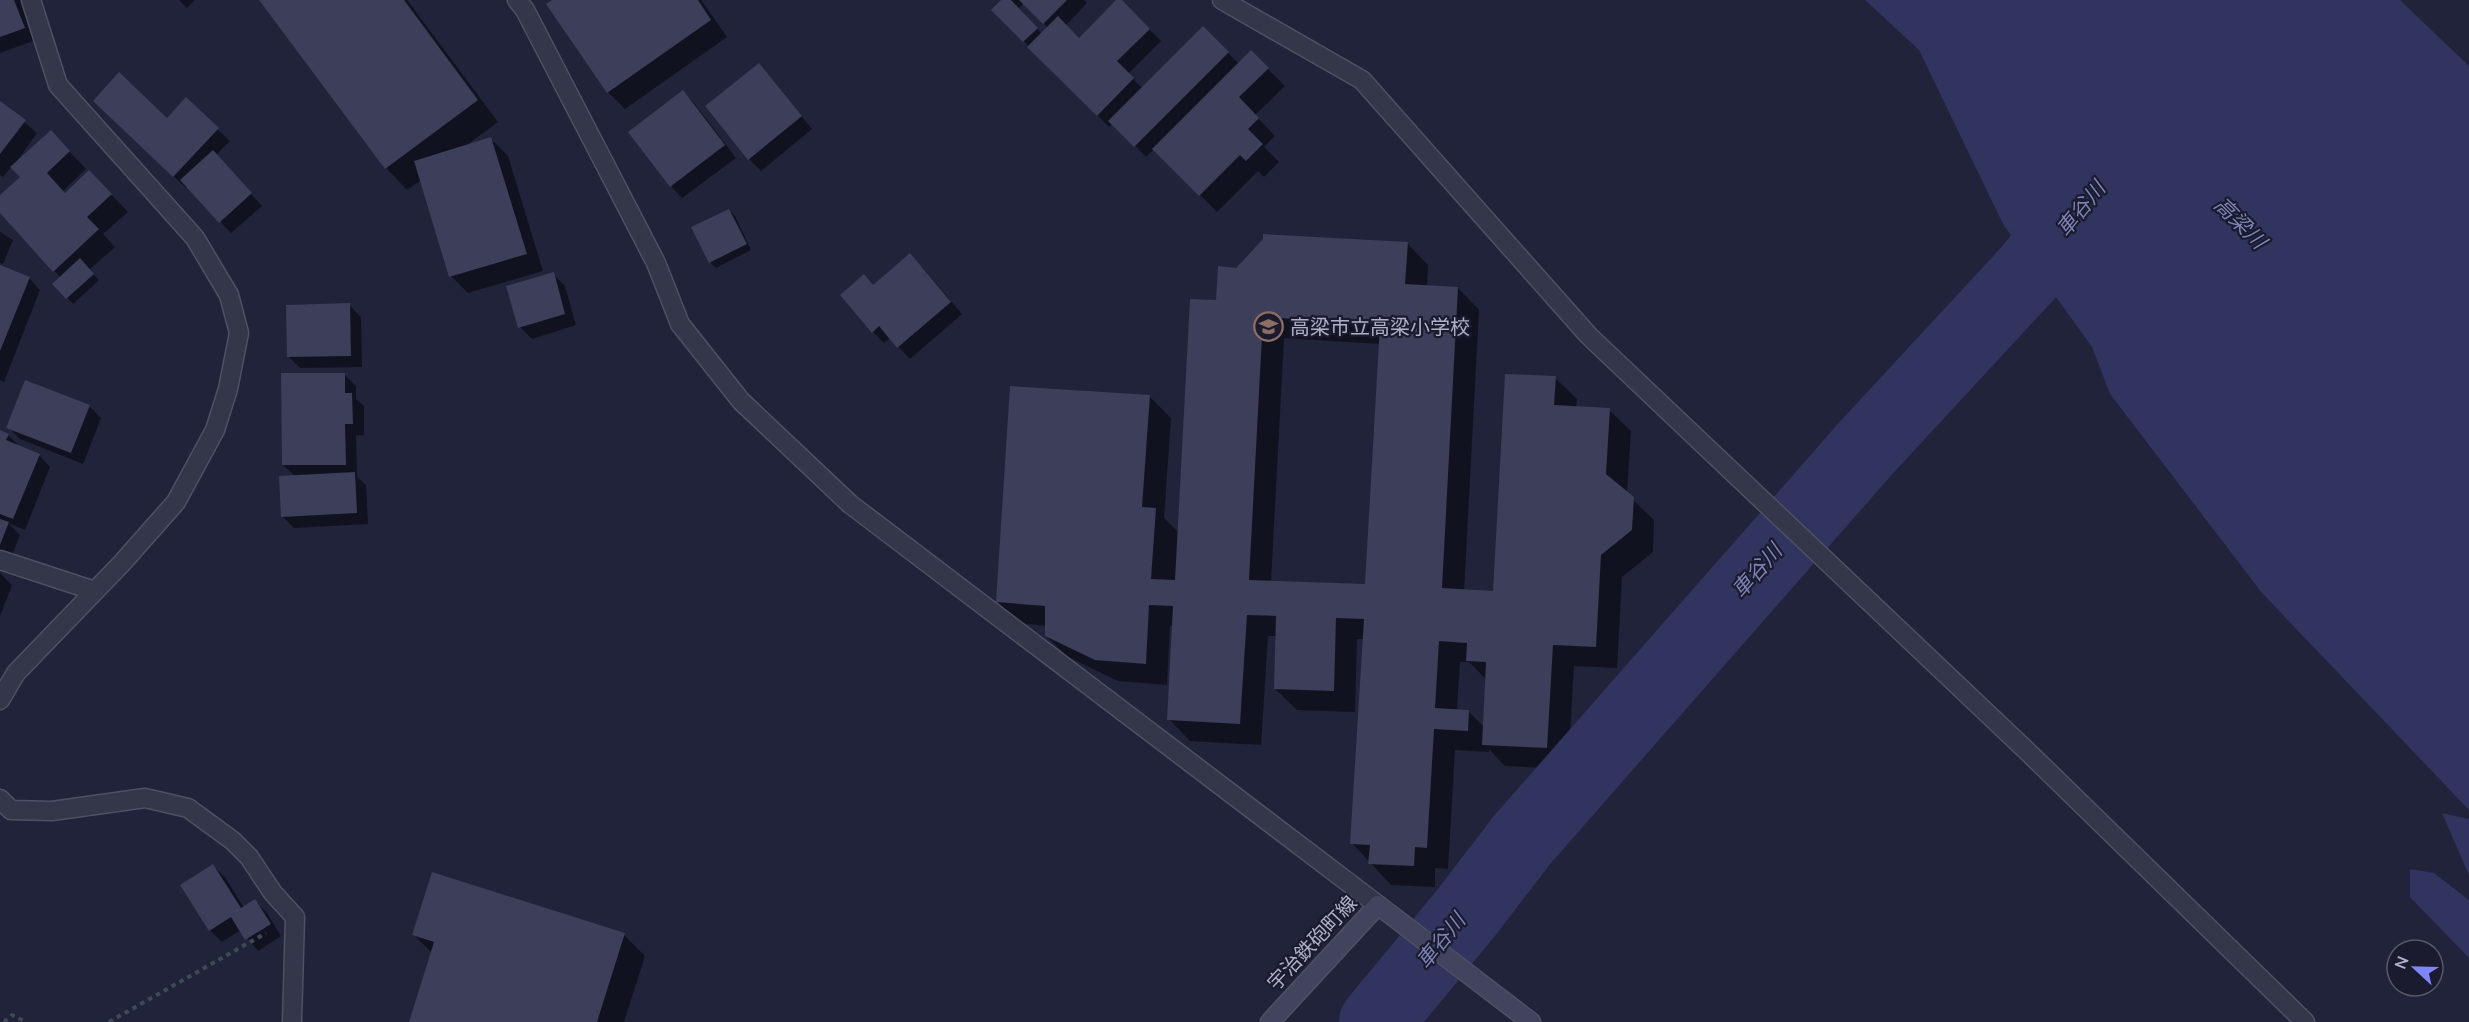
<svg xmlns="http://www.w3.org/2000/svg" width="2469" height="1022" viewBox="0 0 2469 1022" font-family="'Nunito Sans','Noto Sans JP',sans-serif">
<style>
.water{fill:#30345e}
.shadow{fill:#0007;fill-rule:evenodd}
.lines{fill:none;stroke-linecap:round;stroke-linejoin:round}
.river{stroke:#30345e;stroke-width:74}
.building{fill:#3c3e5a;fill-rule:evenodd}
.street-casing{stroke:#4f5065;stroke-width:21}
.secondary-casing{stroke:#4f5065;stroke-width:21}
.path{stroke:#3d4b55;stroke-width:4;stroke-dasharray:4.5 4.5;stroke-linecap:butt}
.street{stroke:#34364a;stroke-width:18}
.secondary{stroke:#42435d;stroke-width:18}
.labels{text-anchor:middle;stroke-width:4.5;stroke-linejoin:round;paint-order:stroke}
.poi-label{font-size:20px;fill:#afb0c7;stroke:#1a1b2f;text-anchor:start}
.street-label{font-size:20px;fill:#afb0c7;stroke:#1a1b2f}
.water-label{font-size:21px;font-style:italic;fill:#7d83b4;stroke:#1a1b2f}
</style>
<rect width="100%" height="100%" fill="#20233a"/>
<g class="water">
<path d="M1865 0H2400L2469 66V810L2262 593 2110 394 2092 347 2003 224 1919 50Z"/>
<path d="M2442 813 2469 819V875Z"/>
<path d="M2410 869 2434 873 2469 900V958L2410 897Z"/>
</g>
<g class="shadow">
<path d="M0 0H21L36 40 0 53Z"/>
<path d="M179 0H195L187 8Z"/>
<path d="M261 0H407L498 122 467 145 490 138 508 156 543 271 468 293 451 276 421 180 407 190 386 168Z"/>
<path d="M555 0H701L727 37 625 109 608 92Z"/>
<path d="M1003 0H1084L1087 3 1065 26 1079 40 1120 0 1161 41 1128 74 1142 88 1203 28 1239 64 1251 52 1285 86 1255 115 1275 136 1264 147 1279 162 1264 177 1258 171 1217 212 1154 149 1146 157 1113 123 1109 127 993 10ZM1024 3 1048 28 1042 34 1018 9Z"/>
<path d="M759 65 812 129 761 171 749 159Z"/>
<path d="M683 92 694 103 736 158 682 198 671 186Z"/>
<path d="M186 100 230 141 216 155 262 206 231 233 187 186 186 188 106 113 167 120Z"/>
<path d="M0 102 37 133 15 164 67 149 86 169 63 191 66 194 106 189 128 212 103 234 115 247 89 270 99 280 73 304 54 284 61 278 0 211V197L22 177 12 166 3 177 0 175Z"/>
<path d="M729 210 735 216 751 250 716 268 710 262Z"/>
<path d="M0 232 13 240 3 264 0 263Z"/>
<path d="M1407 243 1428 265 1427 287 1458 288 1479 310 1464 591 1495 592 1555 378 1577 399 1576 408 1609 410 1631 431 1627 494 1654 520 1653 552 1622 577 1617 668 1574 666 1568 769 1505 766 1489 749V752L1455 750 1448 869 1435 868V887L1391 885 1352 843 1364 639H1357L1355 712 1297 710 1275 689 1277 636H1268L1261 745 1190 741 1169 719 1174 626H1170L1167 685 1118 681 1068 657 1046 636V626L1019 623 998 602 1149 396 1171 418 1164 518 1179 533 1218 302 1236 269ZM1284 338 1380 344 1367 586 1271 582ZM1460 662H1469L1487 680 1484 727 1468 711H1457Z"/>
<path d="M0 267 29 278 40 290 4 382 0 380Z"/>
<path d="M922 267 962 314 910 359 890 338 884 343 873 332 874 287Z"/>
<path d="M553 274 565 286 576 325 532 339 520 327Z"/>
<path d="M349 305 361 317 362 367 300 368 289 357Z"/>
<path d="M344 374 356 386V399L364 406V435H356L357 477 366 485 368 524 294 528 282 516 295 476 283 465Z"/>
<path d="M89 406 101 418 83 464 20 439 8 427Z"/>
<path d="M0 432 8 435 20 447 39 455 50 467 25 530 8 523 20 535 9 564 0 560Z"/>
<path d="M0 573 12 585 0 616Z"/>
<path d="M213 866 225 877 244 908 255 901 267 913 281 936 258 951 241 930 222 942 210 930Z"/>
<path d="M414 935H624L645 956 624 1022H410L432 953Z"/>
</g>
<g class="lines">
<path class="river" d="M1376 1022 1466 913 1522 840 1866 448 2027 274 2098 188"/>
</g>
<g class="building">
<path d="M0 0H14L25 28 0 37Z"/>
<path d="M259 0H404L478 100 385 169Z"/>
<path d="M552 0H698L711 20 607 93 546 4Z"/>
<path d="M1001 0H1011L1038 28 1023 42 991 10Z"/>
<path d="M1019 0H1067L1043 24Z"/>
<path d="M1116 0H1122L1150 29 1117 61 1134 78 1097 116 1027 47 1058 16 1079 38Z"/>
<path d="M1203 26 1229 52 1134 147 1108 121Z"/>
<path d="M1251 50 1269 68 1239 97 1259 118 1248 129 1263 144 1246 161 1240 155 1199 196 1152 149Z"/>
<path d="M759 63 802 116 748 160 705 106Z"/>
<path d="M119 72 167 118 186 97 219 128 173 177 93 101Z"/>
<path d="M683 90 725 145 670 187 628 132Z"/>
<path d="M0 101 26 120 0 154Z"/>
<path d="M51 130 70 151 47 173 65 193 89 170 112 194 87 217 99 229 53 272 0 213V195L20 177 10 167Z"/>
<path d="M491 137 527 254 449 277 414 161Z"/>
<path d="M213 150 252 193 219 223 180 180Z"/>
<path d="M729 209 747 244 709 263 691 227Z"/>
<path d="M1263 234 1408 242 1405 284 1458 287 1442 588 1493 591 1505 374 1556 376 1554 405 1610 408 1606 474 1634 497 1632 530 1601 555 1596 647 1553 645 1547 748 1482 745 1486 662 1466 661 1467 643 1439 641 1435 708 1469 710 1468 731 1434 729 1427 848 1415 847 1414 866 1368 864 1370 845 1350 844 1364 619 1336 618 1334 691 1274 689 1276 616 1247 615 1240 724 1167 720 1173 606 1149 605 1146 664 1095 660 1045 636V606L996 602 1010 386 1150 395 1142 507 1156 508 1151 579 1175 580 1190 299 1216 300 1218 266 1236 268 1263 239ZM1263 317 1380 324 1365 584 1249 580Z"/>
<path d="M910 253 951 302 897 348 879 326 872 333 840 295 864 274 873 285Z"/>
<path d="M80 258 94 274 66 299 52 284Z"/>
<path d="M0 265 30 277 0 351Z"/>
<path d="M554 272 565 314 518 328 506 286Z"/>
<path d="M350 303 351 356 287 357 286 305Z"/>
<path d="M281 373H345V393H352L353 424H345L346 465H282Z"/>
<path d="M25 380 90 405 71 453 6 428Z"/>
<path d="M0 430 9 434 6 440 40 454 13 519 0 514Z"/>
<path d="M355 472 357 513 281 517 279 476Z"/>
<path d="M0 519 9 522 0 545Z"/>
<path d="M213 864 241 908 255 899 271 924 245 940 231 917 209 931 180 885Z"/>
<path d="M432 872 625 933 597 1022H409L434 942 412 935Z"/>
</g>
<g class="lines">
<defs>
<g id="street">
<path d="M517 0 525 10 656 263 680 324 741 401 850 504 1378 905"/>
<path d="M1222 0 1362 80 1589 336 2028 752 2305 1022"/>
<path d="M0 560 95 591"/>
<path d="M0 700 16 673 122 563 176 502 215 430 228 389 239 333 229 295 195 238 58 85 31 0"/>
<path d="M0 799 11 810 52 811 145 798 188 808 233 841 249 857 273 893 295 917 292 1022"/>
</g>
<path id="secondary" d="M1270 1022 1378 905 1531 1022"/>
</defs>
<use href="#street" class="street-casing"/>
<use href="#secondary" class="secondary-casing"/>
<g class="path">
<path d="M4 1022 12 1015 26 1022"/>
<path d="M109 1022 266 933"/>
</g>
<use href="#street" class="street"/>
<use href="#secondary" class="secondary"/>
</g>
<defs>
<symbol id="school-ring" viewBox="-11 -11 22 22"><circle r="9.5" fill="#1a1b2f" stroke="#8d6e63" stroke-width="1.5"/><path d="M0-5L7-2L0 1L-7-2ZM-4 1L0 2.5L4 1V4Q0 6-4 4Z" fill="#8d6e63"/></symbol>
</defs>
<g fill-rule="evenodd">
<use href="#school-ring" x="1252" y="310" width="33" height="33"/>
</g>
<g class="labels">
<g class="poi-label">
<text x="1290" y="334">高梁市立高梁小学校</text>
</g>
<g class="street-label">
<text transform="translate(1312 943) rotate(-47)" y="7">宇治鉄砲町線</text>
</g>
<g class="water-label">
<text transform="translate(2081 209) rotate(-51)" y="7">車谷川</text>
<text transform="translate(2240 223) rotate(45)" y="7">高梁川</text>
<text transform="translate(1757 571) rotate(-49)" y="7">車谷川</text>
<text transform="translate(1441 941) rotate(-51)" y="7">車谷川</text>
</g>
</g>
<g transform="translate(2415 968) rotate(292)"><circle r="28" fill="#1a1b2f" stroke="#56576c" stroke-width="1.5"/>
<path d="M0-4.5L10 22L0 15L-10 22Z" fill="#7f86fb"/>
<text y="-9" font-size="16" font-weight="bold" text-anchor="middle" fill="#afb0c7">N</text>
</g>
</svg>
